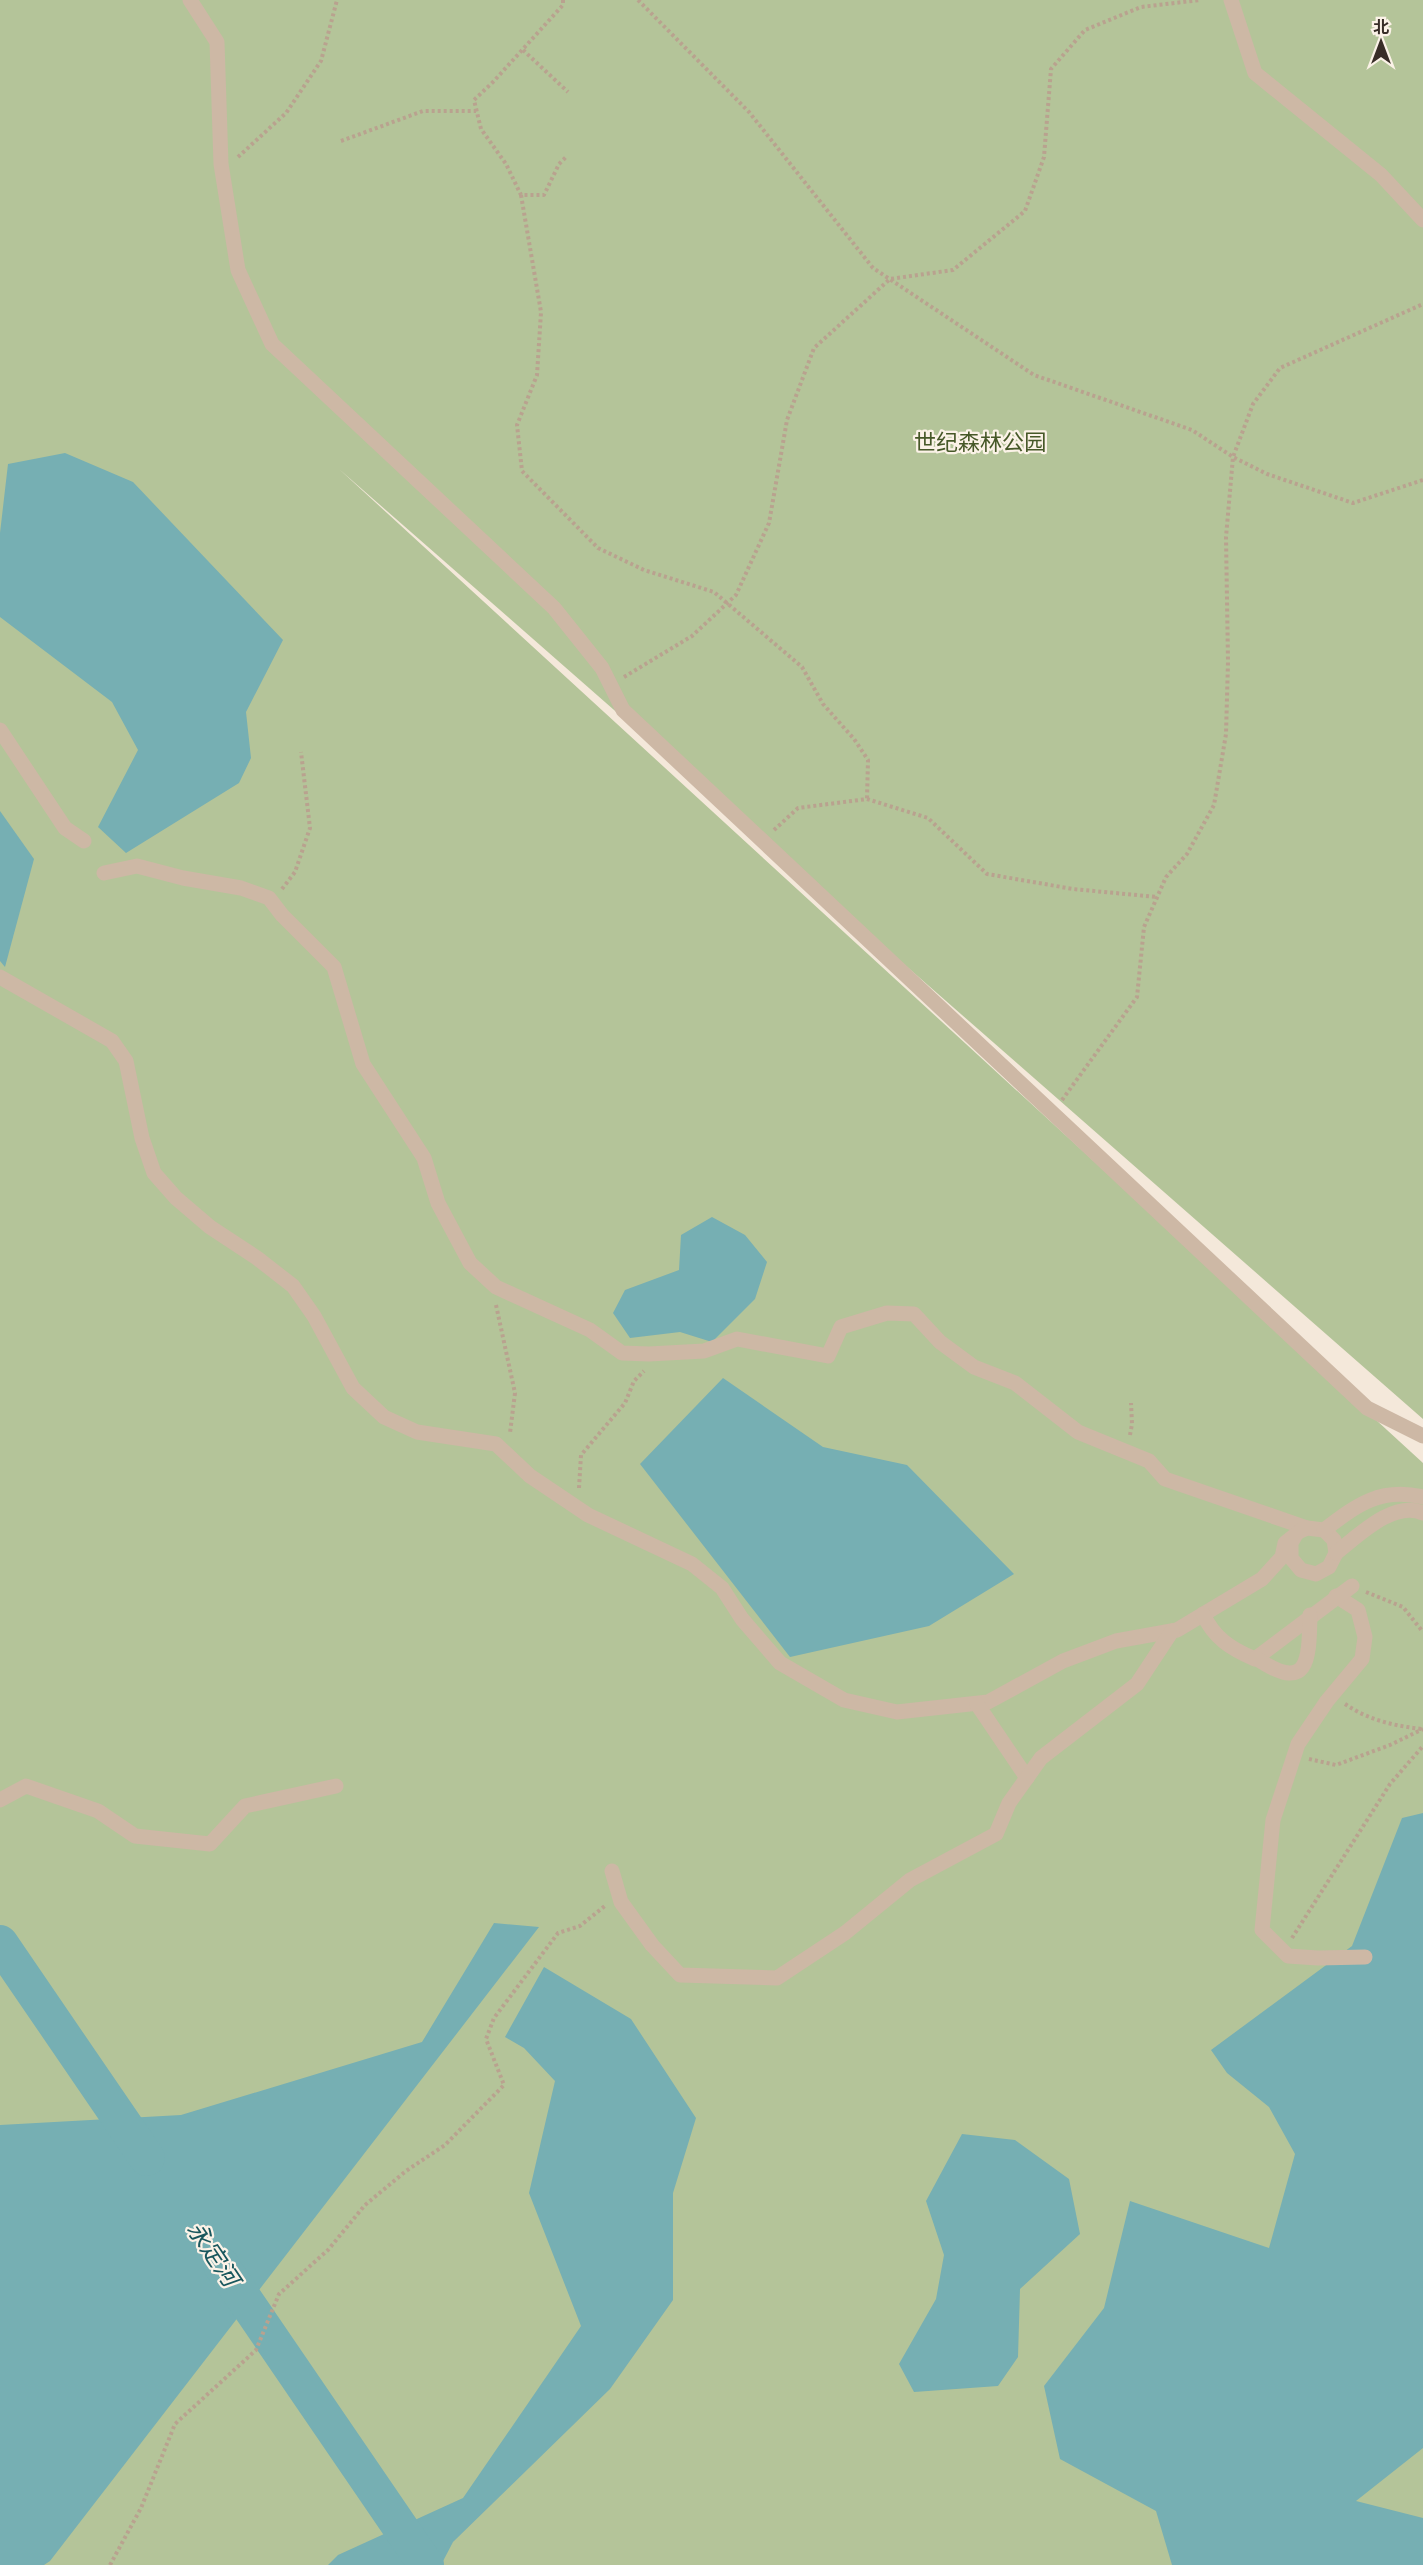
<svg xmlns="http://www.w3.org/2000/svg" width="1423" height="2565" viewBox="0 0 1423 2565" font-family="'Alegreya Sans','Noto Sans SC',sans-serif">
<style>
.green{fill:#b4c499}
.water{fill:#76afb3}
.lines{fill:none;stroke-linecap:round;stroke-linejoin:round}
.river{stroke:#76afb3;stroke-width:36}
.path{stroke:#b9a28f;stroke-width:4;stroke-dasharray:3 3;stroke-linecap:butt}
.minor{stroke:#cdb8a5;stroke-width:15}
.labels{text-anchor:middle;stroke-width:4.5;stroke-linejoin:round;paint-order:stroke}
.park-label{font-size:22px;fill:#465828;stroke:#fbf2e7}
.water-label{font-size:24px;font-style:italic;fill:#19575d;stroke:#fbf2e7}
</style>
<rect width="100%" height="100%" fill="#f4e8da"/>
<path class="green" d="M0 0H1423V1419L339 469 1423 1463V2565H0Z"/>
<g class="water">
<path d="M65 453 133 482 283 640 246 712 251 758 239 783 126 853 98 827 138 750 112 702 0 617V533L8 464Z"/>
<path d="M0 811 34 859 5 967 0 961Z"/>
<path d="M712 1217 745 1235 767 1262 755 1299 712 1342 680 1332 630 1338 613 1313 625 1290 679 1270 681 1235Z"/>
<path d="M723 1378 823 1447 907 1465 1014 1574 929 1626 790 1657 640 1464Z"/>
<path d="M1423 1813V2448L1356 2501 1423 2518V2565H1172L1156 2511 1060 2459 1044 2386 1104 2308 1130 2201 1269 2248 1295 2154 1269 2107 1227 2073 1211 2050 1352 1946 1402 1818Z"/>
<path d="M494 1923 539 1927 50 2561 44 2565H0V2125L181 2115 422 2042Z"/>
<path d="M544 1967 631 2019 696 2118 673 2193V2300L610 2389 453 2542 441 2565H328L338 2555 463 2498 581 2326 529 2193 555 2081 524 2048 505 2037Z"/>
<path d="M962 2134 1015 2140 1069 2179 1080 2234 1020 2289 1018 2357 998 2386 914 2392 899 2364 936 2299 944 2255 926 2201Z"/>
</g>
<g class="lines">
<g class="river">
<path d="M0 1943 147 2158"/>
<path d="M221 2265 426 2565"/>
</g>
<g class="path">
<path d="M563 0V5L493 82 474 100 481 129 506 164 521 195H544L559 164 566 157"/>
<path d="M638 0 749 112 873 268 1034 375 1192 430 1233 457 1267 474 1353 503 1423 480"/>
<path d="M523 50 568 92"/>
<path d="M341 141 423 111H476"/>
<path d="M238 157 286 113 321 61 337 0"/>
<path d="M521 195 541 312 537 375 517 425 522 471 598 548 644 570 714 592 802 667 823 704 854 739 868 760 867 799"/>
<path d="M624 677 692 636 736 595 769 523 787 420 814 348 890 279 953 270 1025 211 1044 157 1051 69 1085 30 1141 7 1200 0"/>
<path d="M774 830 798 808 867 799 928 818 987 874 1073 889 1157 897"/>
<path d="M282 889 295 872 310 828 301 752"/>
<path d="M1062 1100 1137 997 1144 927 1166 877 1187 854 1214 805 1226 734 1228 662 1226 537 1233 457 1253 404 1280 368 1423 304"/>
<path d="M496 1305 515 1393 510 1433"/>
<path d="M1130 1435 1132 1424 1131 1403"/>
<path d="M579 1488 581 1455 625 1403 634 1381 644 1371"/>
<path d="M1366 1592 1403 1607 1423 1632"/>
<path d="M1345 1704C1368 1720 1395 1726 1422 1729"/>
<path d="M1309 1759 1336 1765 1390 1745 1423 1729"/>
<path d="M1292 1938 1390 1784 1423 1746"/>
<path d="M110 2565 141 2508 175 2424 256 2350 279 2294 328 2250 365 2205 406 2171 445 2145 504 2085 486 2039 494 2018 558 1933 580 1926 606 1905"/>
</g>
<g class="minor">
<path d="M190 0 217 42 221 164 238 270 272 344 554 608 602 668 623 710 1367 1408 1423 1436"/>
<path d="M1231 0 1255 73 1381 175 1423 220"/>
<path d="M0 730 65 828 84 841"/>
<path d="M104 873 137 866 183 878 241 888 269 898 282 915 334 967 363 1064 424 1158 438 1203 470 1263 496 1287 590 1330 622 1353 649 1354 704 1351 737 1339 828 1356 841 1327 887 1313 914 1314 940 1342 974 1367 1015 1383 1078 1432 1149 1461 1165 1479 1307 1528"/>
<path d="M0 977 112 1041 126 1061 142 1138 154 1173 176 1198 210 1227 257 1258 293 1286 314 1316 353 1388 384 1417 417 1432 496 1444 530 1476 588 1515 692 1564 722 1588 742 1619 780 1663 844 1700 897 1712 988 1702 1063 1661 1116 1641 1177 1630 1262 1579 1282 1557 1285 1543 1300 1531 1307 1528 1324 1530 1334 1540 1336 1553 1329 1567 1316 1574 1301 1570 1291 1558V1543L1295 1536"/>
<path d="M1324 1530C1357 1505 1380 1487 1423 1497"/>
<path d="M1336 1553C1358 1536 1393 1500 1423 1513"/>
<path d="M1336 1596 1358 1610 1365 1637 1362 1659 1327 1701 1298 1744 1273 1820 1262 1930 1288 1956 1318 1958 1365 1957"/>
<path d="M1203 1614C1214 1638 1231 1649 1255 1659L1352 1586"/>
<path d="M1256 1658C1309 1694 1309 1660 1310 1615"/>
<path d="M977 1704 1027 1778"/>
<path d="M0 1800 26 1786 98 1811 135 1836 210 1844 245 1806 336 1786"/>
<path d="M612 1871 621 1902 652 1945 680 1975 777 1978 845 1933 910 1880 996 1834 1009 1803 1041 1758 1137 1684 1172 1631"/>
</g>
</g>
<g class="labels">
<g class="park-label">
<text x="980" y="450">世纪森林公园</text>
</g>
<g class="water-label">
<text transform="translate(213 2254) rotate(56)" y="8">永定河</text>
</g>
</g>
<g transform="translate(1381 42)" stroke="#fbf2e7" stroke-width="4.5" paint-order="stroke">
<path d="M0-4.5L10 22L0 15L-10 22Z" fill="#382d27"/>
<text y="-9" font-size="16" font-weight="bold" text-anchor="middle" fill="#382d27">北</text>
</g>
</svg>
